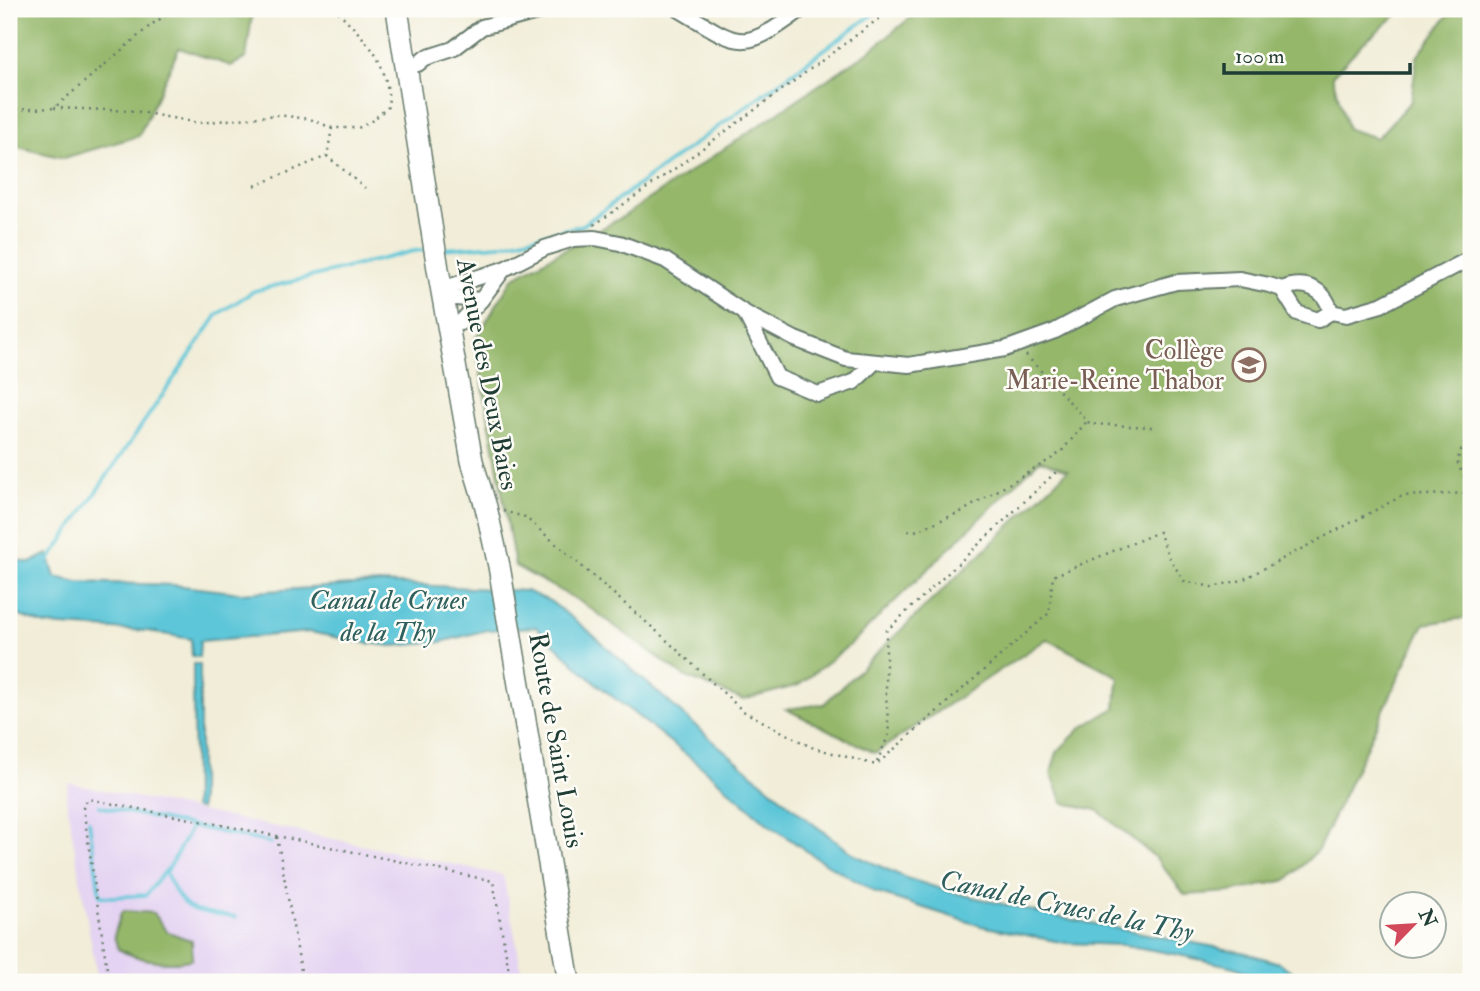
<svg xmlns="http://www.w3.org/2000/svg" width="1480" height="991" viewBox="0 0 1480 991" font-family="'IM FELL Double Pica',serif">
<style>
.built{fill:#e4d3f2}
.forest{fill:#94b76b;stroke:#5a7a50;stroke-width:2}
.water{fill:#5dc6d8;stroke:#3e8286;stroke-width:2}
.lines{fill:none;stroke-linecap:round;stroke-linejoin:round}
.stream{stroke:#5dc6d8;stroke-width:3.5}
.minor-casing{stroke:#687b6d;stroke-width:18}
.secondary-casing{stroke:#687b6d;stroke-width:24}
.path{stroke:#687b6d;stroke-width:2.5;stroke-dasharray:2 5;stroke-linecap:butt}
.minor{stroke:#fff;stroke-width:14}
.secondary{stroke:#fff;stroke-width:21}
.labels{text-anchor:middle;stroke-width:5;stroke-linejoin:round;paint-order:stroke}
.education-label{font-size:26px;fill:#785e54;stroke:#fdfcf7;text-anchor:end}
.street-label{font-size:26px;fill:#1f3d34;stroke:#fdfcf7}
.water-label{font-size:28px;font-style:italic;fill:#2e5f5d;stroke:#fdfcf7}
</style>
<rect width="100%" height="100%" fill="#fdfcf7"/>
<filter id="ink" filterUnits="userSpaceOnUse"><feTurbulence type="fractalNoise" baseFrequency=".0143" numOctaves="2"/><feDisplacementMap in="SourceGraphic" scale="14" xChannelSelector="R" yChannelSelector="G"/><feConvolveMatrix kernelMatrix="1 2 1 2 8 2 1 2 1" color-interpolation-filters="sRGB"/></filter>
<filter id="wash" filterUnits="userSpaceOnUse"><feTurbulence type="fractalNoise" baseFrequency=".00686" numOctaves="4" result="noise"/><feDisplacementMap in="SourceGraphic" scale="28" xChannelSelector="R" yChannelSelector="G"/><feGaussianBlur stdDeviation="1.57" result="paint"/><feColorMatrix in="noise" values="0 0 0 0 0 0 0 0 0 0 0 0 0 0 0 0 0 1.4 0 .05"/><feComposite in="paint" operator="in"/></filter>
<g filter="url(#wash)">
<rect width="100%" height="100%" fill="#f1edd8"/>
<path class="built" d="M69 783 503 875 524 982H98L66 798Z"/>
<g class="forest">
<path d="M9 9H253L246 58 231 66 179 48 139 136 64 158 9 145Z"/>
<path d="M921 9H1404L1364 42 1332 76 1348 129 1377 138 1411 101 1417 57 1448 15 1464 9H1471V621L1465 618 1424 624 1318 850 1287 880 1230 892 1185 895 1156 858 1097 810 1063 803 1051 773 1057 752 1081 728 1115 708 1119 677 1047 639 875 753 786 709 824 704 1068 470 1040 460 853 642 799 685 743 700 684 676 583 603 515 566 475 340 513 278 624 216 871 50Z"/>
<path d="M124 911 154 913 166 931 192 941V959C170 966 138 960 118 949L114 936 121 913Z"/>
</g>
<g class="water">
<path d="M48 554 55 577 78 582 174 585 241 593 380 583 526 591 550 601 585 628 713 741 808 820 855 855 906 878 951 892 1059 917 1246 953 1279 963 1307 982H1269L1235 967 1169 953 1124 945 1065 943 981 926 877 893 818 859 768 824 702 767 593 681 536 627 487 630 441 642 392 646 360 642 310 632 200 641 199 657 192 656 191 639 147 631 45 625 9 612V558L30 563Z"/>
<path d="M193 664H200V809L194 808Z"/>
</g>
<g class="lines">
<g class="stream">
<path d="M441 249 500 245 583 225 880 9"/>
<path d="M48 562 218 314 254 291 414 251 426 250"/>
<path d="M99 806 271 843"/>
<path d="M89 821 100 896 111 897 146 895 167 869"/>
<path d="M192 826 166 873C185 916 193 910 236 917"/>
</g>
</g>
</g>
<g filter="url(#ink)">
<g class="lines">
<defs>
<g id="minor">
<path d="M678 9C741 46 740 55 802 9"/>
<path d="M418 64 425 58 453 49 482 27 548 9"/>
<path d="M442 289 504 269 545 248 573 239 595 238 620 243 665 260 745 313 795 339 846 359 909 365 1005 349 1055 331 1115 299 1176 282 1240 279 1269 285 1282 289 1297 313 1318 320 1331 312C1325 288 1304 280 1282 289"/>
<path d="M442 289 455 298 481 300 504 269"/>
<path d="M1331 312 1346 315 1381 305 1471 258"/>
<path d="M745 313 777 377 818 394 854 382 875 362"/>
<path d="M460 323 481 300"/>
</g>
<path id="secondary" d="M397 9 438 269 472 461 486 507 499 566 569 982"/>
</defs>
<use href="#minor" class="minor-casing"/>
<use href="#secondary" class="secondary-casing"/>
<g class="path">
<path d="M54 108 135 111 198 123 278 115 310 119 332 128H358L373 120 389 106C387 56 367 43 336 9"/>
<path d="M9 110 54 108 151 25 175 9"/>
<path d="M332 128 327 156 365 188"/>
<path d="M255 186 327 156"/>
<path d="M594 225 677 167 892 9"/>
<path d="M1026 355 1090 424 1152 427"/>
<path d="M1471 423 1457 461 1467 484 1471 488"/>
<path d="M503 511 525 517 661 635 743 711 811 747 876 765 1049 613 1053 576 1159 532 1170 559 1184 581 1212 587 1242 580 1402 496 1471 493"/>
<path d="M908 531H915L963 511 1051 459 1061 452 1087 421"/>
<path d="M877 762 889 734 886 695V631L1056 472"/>
<path d="M277 837 303 982"/>
<path d="M109 982 83 807 88 799 277 836 493 881 511 982"/>
</g>
<use href="#minor" class="minor"/>
<use href="#secondary" class="secondary"/>
</g>
</g>
<defs>
<symbol id="school-ring" viewBox="-11 -11 22 22"><circle r="9.5" fill="#fdfcf7" stroke="#8d6e63" stroke-width="1.5"/><path d="M0-5L7-2L0 1L-7-2ZM-4 1L0 2.5L4 1V4Q0 6-4 4Z" fill="#8d6e63"/></symbol>
</defs>
<g fill-rule="evenodd">
<use href="#school-ring" x="1230" y="346" width="38" height="38"/>
</g>
<g class="labels">
<g class="education-label">
<text x="1224" y="359">Collège<tspan x="1224" dy="30">Marie-Reine Thabor</tspan></text>
</g>
<g class="street-label">
<text transform="translate(488 374) rotate(79)" y="9">Avenue des Deux Baies</text>
<text transform="translate(557 740) rotate(80)" y="9">Route de Saint Louis</text>
</g>
<g class="water-label">
<text x="388" y="609">Canal de Crues<tspan x="388" dy="32">de la Thy</tspan></text>
<text transform="translate(1067 905) rotate(12)" y="10">Canal de Crues de la Thy</text>
</g>
</g>
<rect width="1480" height="991" fill="none" stroke="#fdfcf7" stroke-width="35"/>
<g transform="translate(1413 925) rotate(65)"><circle r="33" fill="#fdfcf7" stroke="#a4b0a9" stroke-width="2"/>
<path d="M0-5L12 26L0 18L-12 26Z" fill="#d1495b"/>
<text y="-10" font-size="19" font-weight="bold" text-anchor="middle" fill="#1f3d34">N</text>
</g>
<path d="M1224 63v10h186v-10" fill="none" stroke="#1f3d34" stroke-width="3.5"/>
<text x="1235" y="63" font-size="21" fill="#1f3d34" stroke="#fdfcf7" stroke-width="5" paint-order="stroke">100 m</text>
</svg>
